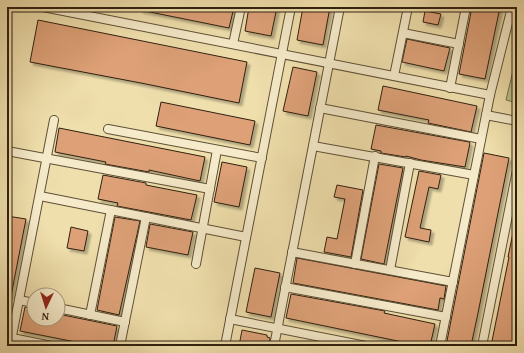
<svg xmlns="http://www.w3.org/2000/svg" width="524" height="353" viewBox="0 0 524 353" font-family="'Gentium Book Plus',serif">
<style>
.green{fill:#bac189;stroke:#74704c}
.building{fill:#dda077;stroke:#2f2010;filter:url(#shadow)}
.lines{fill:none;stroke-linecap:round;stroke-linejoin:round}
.street-casing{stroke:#5f5037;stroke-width:10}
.street{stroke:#f5eac9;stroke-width:8}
</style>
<defs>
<filter id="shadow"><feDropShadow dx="3" dy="3" stdDeviation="1" flood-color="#0004"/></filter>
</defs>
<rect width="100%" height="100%" fill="#efdfac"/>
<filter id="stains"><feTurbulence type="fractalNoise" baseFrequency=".005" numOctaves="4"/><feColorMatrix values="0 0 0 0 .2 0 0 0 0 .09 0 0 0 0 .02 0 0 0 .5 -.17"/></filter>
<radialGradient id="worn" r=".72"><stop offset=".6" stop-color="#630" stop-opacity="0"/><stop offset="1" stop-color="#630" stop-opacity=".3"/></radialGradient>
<path class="green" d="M517 54V103L506 100Z"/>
<g class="building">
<path d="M140 7H234L229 28 140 10Z"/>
<path d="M249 7H277L271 36 245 31Z"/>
<path d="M303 7H330L323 45 297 40Z"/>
<path d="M472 7H500L485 79 459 74Z"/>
<path d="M425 11 441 14 438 25 423 22Z"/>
<path d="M38 20 247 62 239 103 141 83 30 62Z"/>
<path d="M407 39 450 48 444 71 402 62Z"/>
<path d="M293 67 317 72 308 116 283 111Z"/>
<path d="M383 86 477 106 471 132 428 123 429 120 378 110Z"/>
<path d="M161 102 255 121 250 145 156 126Z"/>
<path d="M376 125 469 142 470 143 465 167 421 160 406 156V157L381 153V151L371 149Z"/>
<path d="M59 128 205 157 200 181 149 170V172L105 164 106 162 55 152Z"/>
<path d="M484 153 509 158 478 313 471 346H446Z"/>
<path d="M222 162 247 167 239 207 214 202Z"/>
<path d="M379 164 403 168 384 264 361 259Z"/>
<path d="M419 171 441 175 438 189 429 187 420 228 431 230 429 242 405 237Z"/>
<path d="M103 175 146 183V185L197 195 191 220 117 206 118 203 98 199Z"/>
<path d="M337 185 363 190 351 257 324 252 327 237 337 239 345 199 334 197Z"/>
<path d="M7 216 26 219 11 296H7Z"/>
<path d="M115 217 140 221 119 315 97 310Z"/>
<path d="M150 224 193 232 188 255 146 247Z"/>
<path d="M71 227 88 231 84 251 67 248Z"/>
<path d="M514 228H517V346H491L509 257H508Z"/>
<path d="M297 258 446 286 444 299 440 298 438 310 293 283Z"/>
<path d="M255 268 280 273 271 317 246 312Z"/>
<path d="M291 294 385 311 384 313 435 324 430 346H422L286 318Z"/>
<path d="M25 307 34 308V319H58V314L117 326 113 346H96L20 331Z"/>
<path d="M242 330 267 335V337L270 338 269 346H239Z"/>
</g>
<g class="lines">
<defs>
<g id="street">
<path d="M43 7 490 95"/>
<path d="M403 33 459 44"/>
<path d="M233 44 241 7"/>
<path d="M394 76 408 7"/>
<path d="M450 88 466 7"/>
<path d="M320 108 481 139"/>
<path d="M486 115 517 121"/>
<path d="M108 129 262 158"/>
<path d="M313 146 474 175"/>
<path d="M7 151 210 189"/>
<path d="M40 196 246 237"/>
<path d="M292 252 453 282"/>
<path d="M196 264 217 150"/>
<path d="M355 264 375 156"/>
<path d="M390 270 410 163"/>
<path d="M285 287 446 317"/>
<path d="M19 300 34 303"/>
<path d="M58 308 125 322"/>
<path d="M90 315 111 210"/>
<path d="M230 319 366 346"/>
<path d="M12 338 52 346"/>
<path d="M10 346 54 120"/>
<path d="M120 346 146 217"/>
<path d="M225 346 291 7"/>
<path d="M274 346 340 7"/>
<path d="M440 346 490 95 512 7"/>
<path d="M482 346 517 170"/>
</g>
</defs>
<use href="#street" class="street-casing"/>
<use href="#street" class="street"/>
</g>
<rect width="524" height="353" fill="none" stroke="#efdfac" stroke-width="24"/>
<rect x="8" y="8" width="508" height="337" fill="none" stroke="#2f2010" stroke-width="2"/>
<rect x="12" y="12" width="500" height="329" fill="none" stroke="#2f2010"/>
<g transform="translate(46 307) rotate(184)"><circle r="19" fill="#f5eac9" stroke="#a6997f"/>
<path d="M0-3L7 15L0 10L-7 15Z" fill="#8f2418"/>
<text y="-6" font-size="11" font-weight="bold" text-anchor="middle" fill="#2f2010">N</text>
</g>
<rect width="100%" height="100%" filter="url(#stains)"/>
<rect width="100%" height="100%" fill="url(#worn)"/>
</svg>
